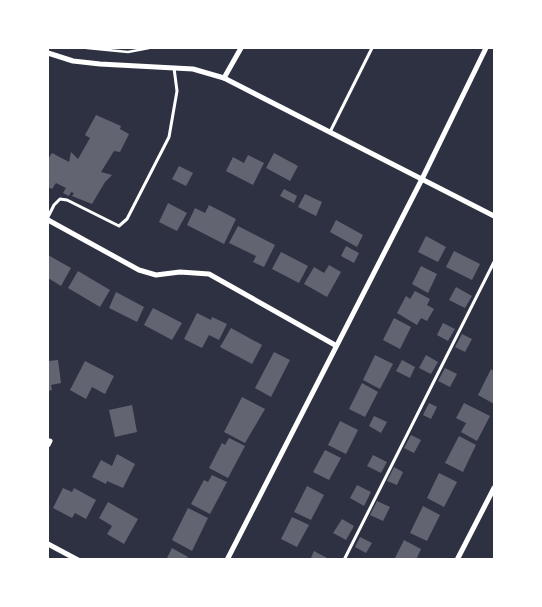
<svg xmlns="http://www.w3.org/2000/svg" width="542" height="607" viewBox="0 0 542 607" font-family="Helvetica,sans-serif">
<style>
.building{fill:#626471}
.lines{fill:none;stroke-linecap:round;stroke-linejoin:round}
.path{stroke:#fff;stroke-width:2.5}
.service{stroke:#fff;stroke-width:3}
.minor{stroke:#fff;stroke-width:5}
</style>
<rect width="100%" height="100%" fill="#2d3142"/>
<g class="building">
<path d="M96 115 121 126 120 129 129 134 120 152 114 151 101 172 112 175 105 182 92 204 72 196 74 193 71 192 69 196 63 193 66 188 56 183 52 189 48 187V159L52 153 69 162 71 152 78 159 90 138 85 135Z"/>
<path d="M274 153 298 166 290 181 266 168Z"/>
<path d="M248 155 264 163 253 185 226 171 233 157 244 163Z"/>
<path d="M179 166 193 173 186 186 172 179Z"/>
<path d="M284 189 297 196 294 203 280 196Z"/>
<path d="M305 194 322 202 316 216 298 207Z"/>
<path d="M168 203 187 213 177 231 159 222Z"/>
<path d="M209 205 236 219 224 244 187 225 195 208 205 213Z"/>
<path d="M336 220 363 235 357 247 330 232Z"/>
<path d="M238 226 275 245 264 267 253 262 256 256 229 243Z"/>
<path d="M426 236 446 247 438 262 418 252Z"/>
<path d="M346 246 359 253 354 263 341 256Z"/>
<path d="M454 251 480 264 472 280 446 267Z"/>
<path d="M281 252 308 266 299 283 272 269Z"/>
<path d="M48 255 71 268 61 286 48 278Z"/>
<path d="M329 265 341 272 327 297 304 284 314 267 324 273Z"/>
<path d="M421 266 437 274 428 293 412 284Z"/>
<path d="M78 271 110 290 100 307 68 288Z"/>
<path d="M456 287 472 296 465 308 449 300Z"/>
<path d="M415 291 430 299 427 305 434 309 427 321 421 318 417 325 397 313 406 296 410 299Z"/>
<path d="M116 292 144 307 137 322 109 308Z"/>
<path d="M153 308 182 323 172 340 144 325Z"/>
<path d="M197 313 211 320 212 317 227 324 219 340 209 335 202 348 184 339Z"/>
<path d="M394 318 411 327 400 349 383 340Z"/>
<path d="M443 323 455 329 448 341 437 335Z"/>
<path d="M231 328 262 345 252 364 220 347Z"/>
<path d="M462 334 472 339 465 352 455 347Z"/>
<path d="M274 352 290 360 271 397 255 388Z"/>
<path d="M375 355 393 364 380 389 363 380Z"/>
<path d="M426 355 438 362 431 374 419 368Z"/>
<path d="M58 360 61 383 51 385 52 390 48 391V361Z"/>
<path d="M402 360 415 367 410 378 396 371Z"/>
<path d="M85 361 114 376 105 394 92 387 86 399 70 390Z"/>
<path d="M445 368 457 374 450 387 438 381Z"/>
<path d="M491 369 494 371V404L478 395Z"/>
<path d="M362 383 378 392 365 417 349 409Z"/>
<path d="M242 397 265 409 245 443 224 432Z"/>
<path d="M429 403 437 407 431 419 423 415Z"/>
<path d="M464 403 490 416 477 441 461 432 466 423 456 418Z"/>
<path d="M132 405 137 432 115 437 109 410Z"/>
<path d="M374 416 387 422 381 433 369 426Z"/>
<path d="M340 421 358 430 346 454 328 445Z"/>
<path d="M411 435 421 440 414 453 404 448Z"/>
<path d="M459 436 476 445 463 472 445 463Z"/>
<path d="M229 438 245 446 228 478 209 468 222 443 225 445Z"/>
<path d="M325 450 341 458 329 480 313 472Z"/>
<path d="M117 454 135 464 123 488 107 481 106 484 92 477 101 460 112 466Z"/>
<path d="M373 455 387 462 381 473 367 466Z"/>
<path d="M394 467 403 472 397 485 387 481Z"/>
<path d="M439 473 457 482 444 507 427 498Z"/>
<path d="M212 475 227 482 210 514 191 504 204 480 208 482Z"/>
<path d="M357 485 371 492 364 506 350 498Z"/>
<path d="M307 486 324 495 311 520 294 512Z"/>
<path d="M63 488 72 492 74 488 96 500 86 519 75 513 72 518 53 508Z"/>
<path d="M377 501 390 507 383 521 370 515Z"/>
<path d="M108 502 138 519 124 544 107 534 112 526 99 518Z"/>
<path d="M423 506 440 515 427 541 410 533Z"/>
<path d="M188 508 208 518 192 551 172 540Z"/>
<path d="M292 517 309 525 297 547 281 539Z"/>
<path d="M342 519 354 526 346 540 333 533Z"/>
<path d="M360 537 372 543 366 553 355 547Z"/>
<path d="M404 540 421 549 416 560H394Z"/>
<path d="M172 548 188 557 187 560H166Z"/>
<path d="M314 551 327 558 326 560H310Z"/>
</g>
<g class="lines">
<path class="path" d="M87 48 128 52 149 48"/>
<g class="service">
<path d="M330 132 372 48"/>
<path d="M48 217 54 205 60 199 67 200 119 226 127 219 169 137 177 91 174 68"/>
<path d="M344 560 494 262"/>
</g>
<g class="minor">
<path d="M48 53 73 61 100 64 193 69 224 78 494 216"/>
<path d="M224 78 241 48"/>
<path d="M48 220 139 270 156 275 180 272 209 274 335 345"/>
<path d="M48 445 50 441"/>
<path d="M48 544 78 560"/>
<path d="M227 560 422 179 486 48"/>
<path d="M457 560 494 488"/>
</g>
</g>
<rect width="542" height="607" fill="none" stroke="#ffffff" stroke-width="98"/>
</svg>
